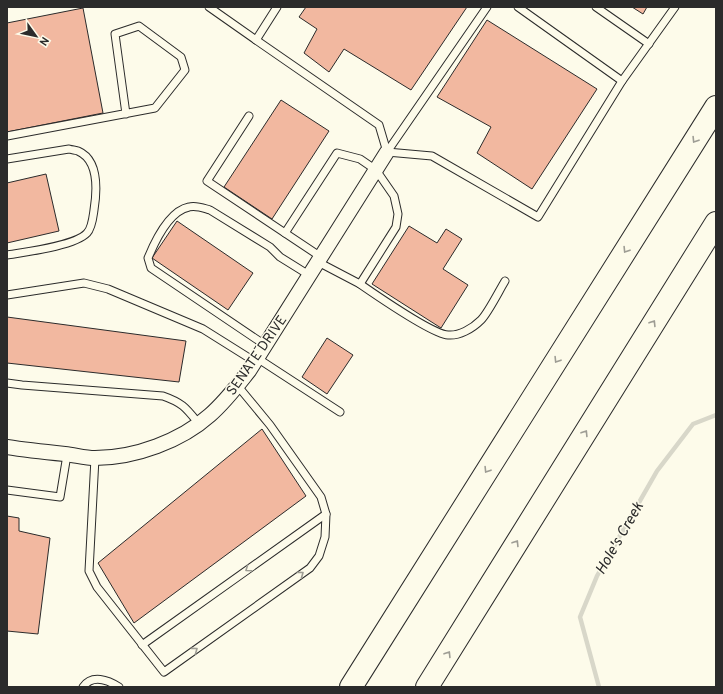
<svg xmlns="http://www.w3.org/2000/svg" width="723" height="694" viewBox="0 0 723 694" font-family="Overpass,sans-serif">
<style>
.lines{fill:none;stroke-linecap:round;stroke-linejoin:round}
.stream{stroke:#d8d7c9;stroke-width:4.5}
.building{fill:#f2b8a0;stroke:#2b2b2b}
.lane-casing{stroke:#2b2b2b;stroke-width:9}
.street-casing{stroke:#2b2b2b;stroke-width:16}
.highway-casing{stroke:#2b2b2b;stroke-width:24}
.lane{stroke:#fdfbea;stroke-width:7}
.street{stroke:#fdfbea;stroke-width:14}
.highway{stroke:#fdfbea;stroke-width:22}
.oneway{stroke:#9e9d94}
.labels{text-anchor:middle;stroke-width:3;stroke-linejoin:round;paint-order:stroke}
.street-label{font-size:14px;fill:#2b2b2b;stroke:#fdfbea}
.water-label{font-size:15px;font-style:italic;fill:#2b2b2b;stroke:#fdfbea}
</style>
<rect width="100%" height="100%" fill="#fdfbea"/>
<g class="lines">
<path class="stream" d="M599 687 580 617 597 576 657 471 693 424 716 415"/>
</g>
<g class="building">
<path d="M306 7H467L411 90 344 49 329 72 304 53 317 29 299 17Z"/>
<path d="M632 7H647L643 14Z"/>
<path d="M83 8 103 113 7 132V23Z"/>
<path d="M487 20 597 89 532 189 477 153 491 127 437 97Z"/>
<path d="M281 100 329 131 272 219 224 187Z"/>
<path d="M46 174 59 231 7 243V183Z"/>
<path d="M177 221 253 273 228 310 152 258Z"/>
<path d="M409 226 437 243 446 229 462 239 443 269 468 285 441 328 372 284Z"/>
<path d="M7 317 186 341 179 382 7 363Z"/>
<path d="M327 338 353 355 327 394 302 377Z"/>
<path d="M262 429 306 496 134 623 98 563Z"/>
<path d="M7 516 19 518V531L50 538 38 634 7 631Z"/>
</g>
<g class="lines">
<defs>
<g id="lane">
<path d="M209 7 256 40 277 7"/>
<path d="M518 7 622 81"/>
<path d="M596 7 649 44"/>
<path d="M256 40 379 125 387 152"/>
<path d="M249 116 207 181 321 257"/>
<path d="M7 136 155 108 185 70 181 57 139 26 115 34 126 114"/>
<path d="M387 152 432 156 538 217 622 81 675 7"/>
<path d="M387 152 487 7"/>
<path d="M7 159 69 149C72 150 76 150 78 151 99 160 97 191 94 210 93 217 92 228 87 233 75 246 25 252 7 255"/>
<path d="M285 233 337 153 360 159 376 170 394 196 398 214 396 227 360 284 318 262"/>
<path d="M360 284C376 295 432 334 448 335 459 336 472 329 481 320 488 313 499 291 505 281"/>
<path d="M7 295 84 283 108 289 203 329 254 361"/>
<path d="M265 345 151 268 148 258C155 241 169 211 189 207 196 205 203 208 210 210L270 247 280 257 309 275"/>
<path d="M257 358 340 412"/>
<path d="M7 383 22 385 163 396C183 403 186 408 199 424"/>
<path d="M95 458 89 571 97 587 164 672 310 568 319 556 325 537 326 514 321 497 270 425 237 385"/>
<path d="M7 490 60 497 67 455"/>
<path d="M142 645 326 514"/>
<path d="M83 687C92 674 108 680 119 687"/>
</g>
<path id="street" d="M7 447C26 450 45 452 65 454 75 455 85 458 95 458 135 458 181 441 210 415 225 402 237 386 249 371L387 152"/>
<g id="highway">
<path d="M351 687 716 107"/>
<path d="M427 687 716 223"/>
</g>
</defs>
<use href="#lane" class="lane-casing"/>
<use href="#street" class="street-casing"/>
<use href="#highway" class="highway-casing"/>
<use href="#lane" class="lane"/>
<use href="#street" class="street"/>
<use href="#highway" class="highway"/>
</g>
<defs><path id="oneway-chevron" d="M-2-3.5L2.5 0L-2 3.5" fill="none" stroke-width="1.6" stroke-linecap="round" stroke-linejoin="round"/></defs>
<g class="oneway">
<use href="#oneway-chevron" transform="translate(695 140) rotate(122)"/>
<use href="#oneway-chevron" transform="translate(626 250) rotate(122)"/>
<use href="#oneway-chevron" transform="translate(653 323) rotate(-58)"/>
<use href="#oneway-chevron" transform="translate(557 360) rotate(122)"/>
<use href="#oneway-chevron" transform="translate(585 433) rotate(-58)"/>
<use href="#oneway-chevron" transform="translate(487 470) rotate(122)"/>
<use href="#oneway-chevron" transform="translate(516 543) rotate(-58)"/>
<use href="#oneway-chevron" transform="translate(248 569) rotate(145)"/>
<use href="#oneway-chevron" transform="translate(301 574) rotate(-36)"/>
<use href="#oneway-chevron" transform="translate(195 650) rotate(-36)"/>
<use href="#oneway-chevron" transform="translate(448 654) rotate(-58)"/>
</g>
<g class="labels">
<g class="street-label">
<text transform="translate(256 355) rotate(-55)" y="5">SENATE DRIVE</text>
</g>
<g class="water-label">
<text transform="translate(619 538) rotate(-60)" y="5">Hole's Creek</text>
</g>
</g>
<rect width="723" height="694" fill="none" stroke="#2b2b2b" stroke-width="16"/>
<g transform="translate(36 36) rotate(123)" stroke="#fdfbea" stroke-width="3" paint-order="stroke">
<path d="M0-3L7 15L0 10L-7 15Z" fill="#2b2b2b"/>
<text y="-6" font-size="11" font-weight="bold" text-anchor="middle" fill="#2b2b2b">N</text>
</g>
</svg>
